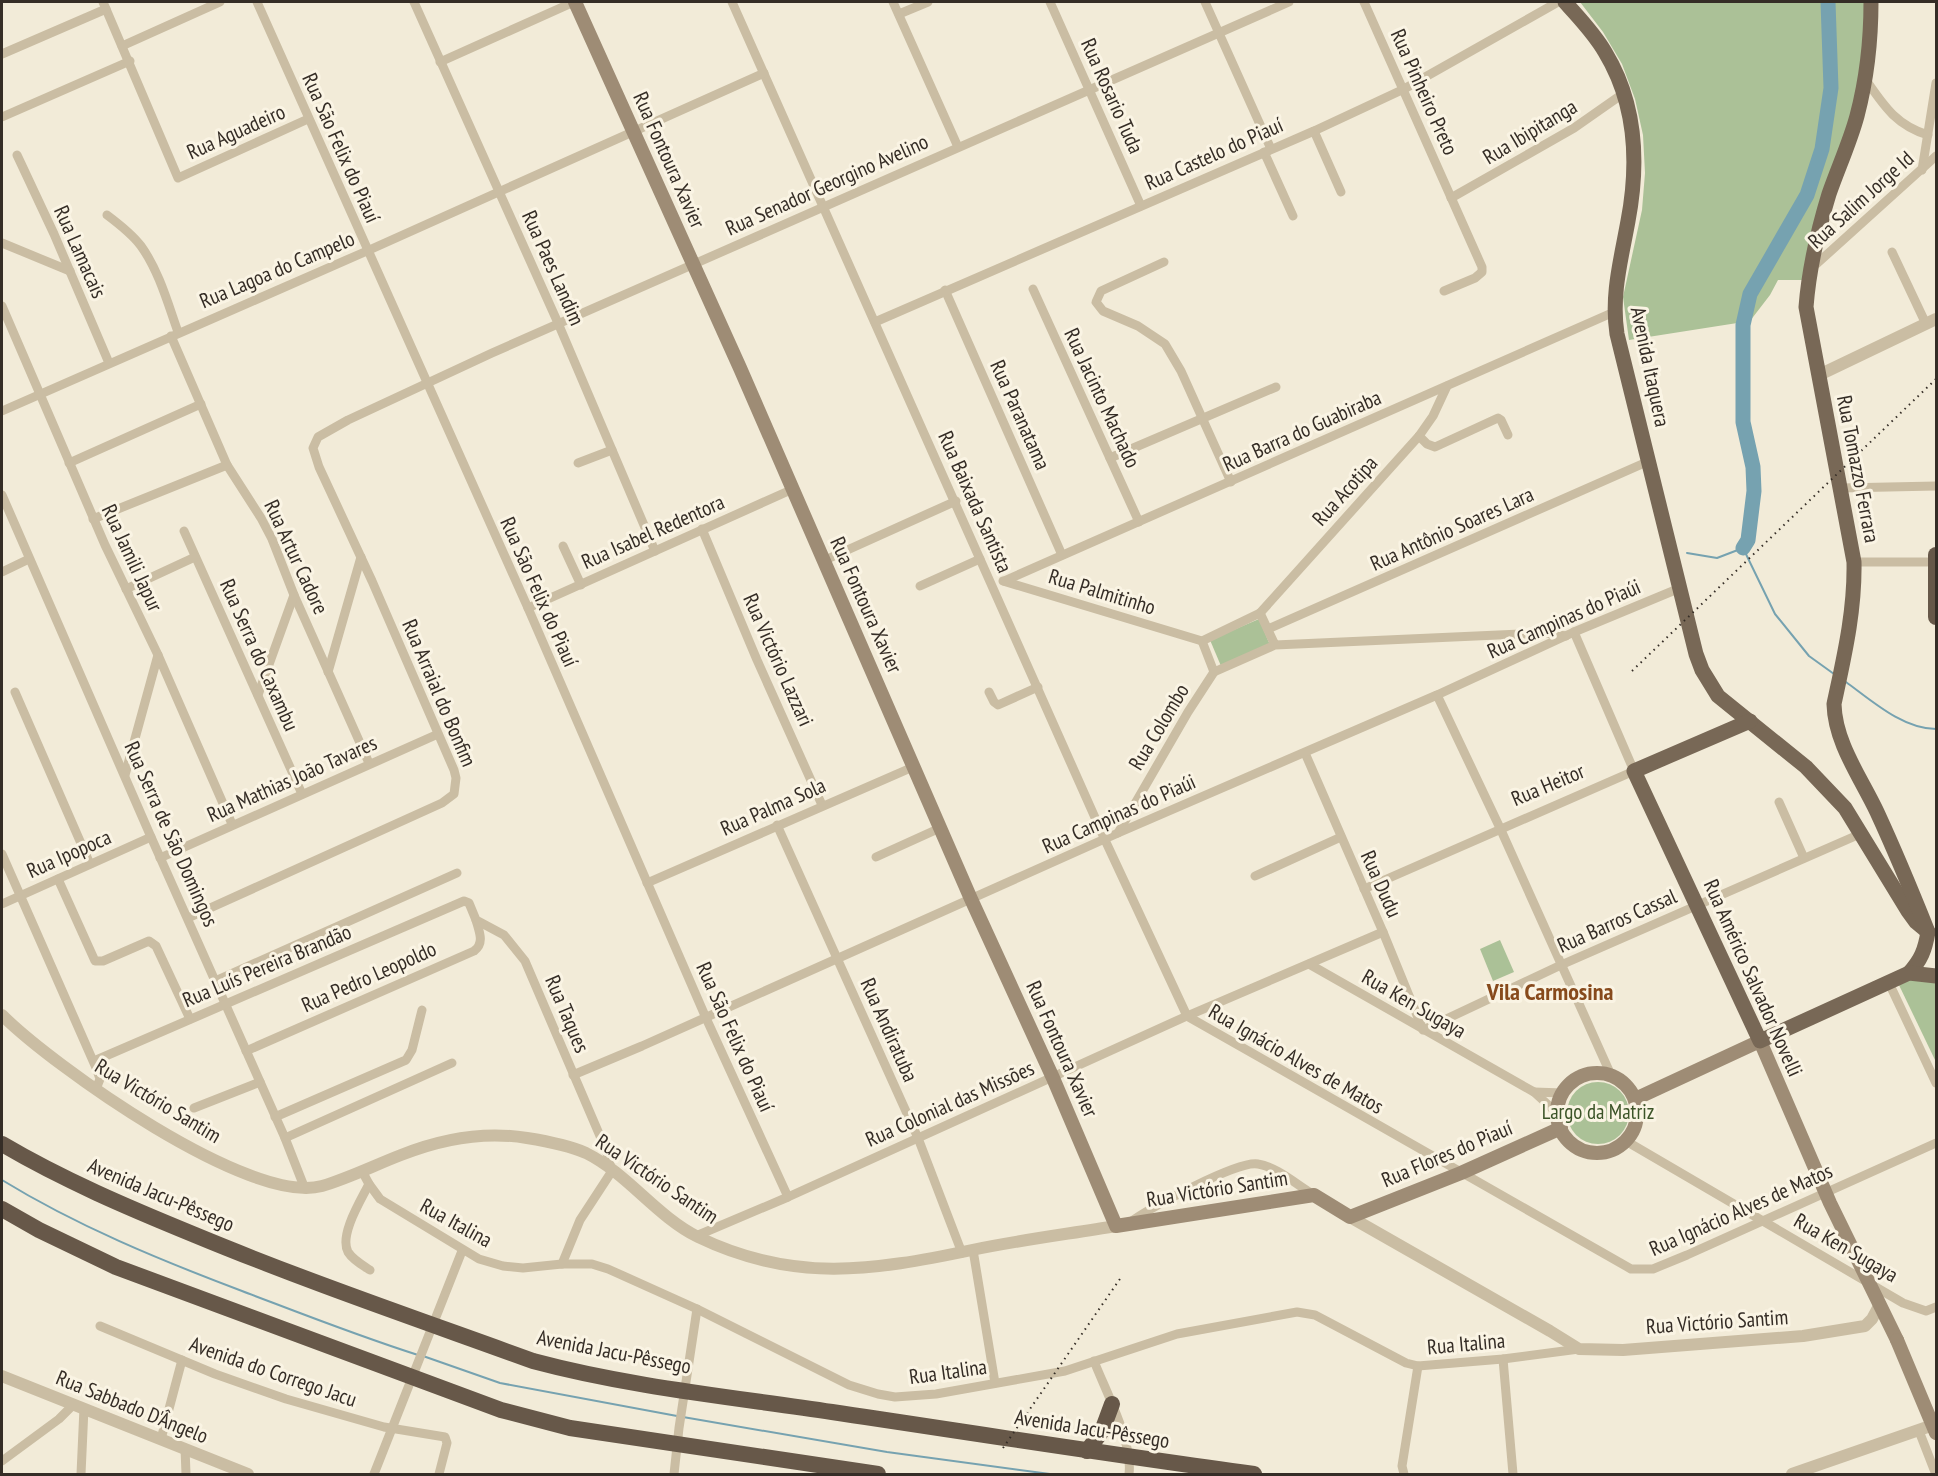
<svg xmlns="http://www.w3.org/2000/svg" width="1938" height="1476" viewBox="0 0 1938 1476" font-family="'PT Sans Narrow',sans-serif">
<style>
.green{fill:#abc197}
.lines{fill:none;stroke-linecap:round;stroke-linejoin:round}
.stream{stroke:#76a2b0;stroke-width:2}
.river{stroke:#76a2b0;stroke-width:15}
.minor{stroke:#cabda3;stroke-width:9}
.tertiary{stroke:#cabda3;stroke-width:12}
.secondary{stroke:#9e8c75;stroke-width:14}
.primary{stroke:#786856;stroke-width:15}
.trunk{stroke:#675849;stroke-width:16}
.rail{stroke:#352d26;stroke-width:2;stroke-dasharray:1.5 4.5;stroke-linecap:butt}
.secondary-bridge{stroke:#9e8c75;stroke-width:14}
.labels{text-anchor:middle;stroke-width:6;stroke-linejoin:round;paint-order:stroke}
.street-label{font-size:21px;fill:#352d26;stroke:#faf4e4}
.park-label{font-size:21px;fill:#3c5428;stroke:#faf4e4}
.quarter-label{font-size:24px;font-weight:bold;fill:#874a1c;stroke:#faf4e4}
</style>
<rect width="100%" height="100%" fill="#f2ebd8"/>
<g class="green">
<path d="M1580 2H1873L1871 42 1810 280H1778L1770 295 1750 321 1629 340 1623 297 1642 210 1645 173 1643 135 1635 99 1622 64 1603 32Z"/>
<path d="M1259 619 1270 645 1221 666 1210 640Z"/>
<path d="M1500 940 1514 972 1493 981 1480 949Z"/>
<path d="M1912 976 1936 979V1062L1898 983Z"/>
<circle cx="1598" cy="1113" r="31"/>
</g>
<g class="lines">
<g class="stream">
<path d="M1687 553 1717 558 1743 548 1775 614 1809 656 1834 674"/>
<path d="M1846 682C1872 701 1903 729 1936 729"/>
<path d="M2 1180C77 1226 160 1260 242 1291 300 1313 358 1336 418 1355"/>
<path d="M423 1356 500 1383 677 1416"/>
<path d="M683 1417 887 1452 1050 1474"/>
</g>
<path class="river" d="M1743 548 1748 540 1754 491 1753 467 1743 422V325L1750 294 1807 195 1822 149 1831 88 1828 2"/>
<g class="minor">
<path d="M103 2 178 178 308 119"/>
<path d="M257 2 528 608 706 1018 788 1197"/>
<path d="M414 2 558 323 655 551"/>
<path d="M732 2 1105 840 1187 1016 1631 1269H1653L1687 1255 1936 1143"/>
<path d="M893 2 958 147"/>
<path d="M1050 2 1141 206"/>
<path d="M1205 2 1271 149"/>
<path d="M1364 2 1482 267V272L1475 278 1444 291"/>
<path d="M899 14 928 2"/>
<path d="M122 46 220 2"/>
<path d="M2 54 106 9"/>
<path d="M440 62 574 2"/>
<path d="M1866 80C1884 106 1896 125 1928 135"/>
<path d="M2 117 130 61"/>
<path d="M1314 131 1341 192"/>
<path d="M1264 152 1293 216"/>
<path d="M17 155 54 234 109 363"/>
<path d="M1922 170 1936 83"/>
<path d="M1451 198 1574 128 1624 93"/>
<path d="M107 215C119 224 132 234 141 246 159 271 168 304 178 332"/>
<path d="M2 243 70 271"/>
<path d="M1892 252 1926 324"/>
<path d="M1164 262 1101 291 1096 302 1103 311 1138 326 1165 344 1181 371 1231 482"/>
<path d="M1812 268 1936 156"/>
<path d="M1033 289 1139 522"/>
<path d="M945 290 1062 555"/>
<path d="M2 306 105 545 158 655 232 824"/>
<path d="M875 322 1314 131 1404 89 1558 2"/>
<path d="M171 336 227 465 261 518 272 539 294 595 369 763"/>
<path d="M2 411 367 251 764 73"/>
<path d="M1419 436 1427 444 1435 447 1498 418 1501 420 1508 435"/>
<path d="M1110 458 1276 387"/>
<path d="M69 463 201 404"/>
<path d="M578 463 612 450"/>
<path d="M1841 488 1936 486"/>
<path d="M2 495 151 837 285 1138 305 1189"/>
<path d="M93 519 227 465"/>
<path d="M702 529 757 660 822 805"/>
<path d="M184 531 302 794"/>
<path d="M563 546 581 585"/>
<path d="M823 561 956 501"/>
<path d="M1854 562H1927"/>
<path d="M2 572 29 559"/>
<path d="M1003 581 1202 641"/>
<path d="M1004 581 1614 312"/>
<path d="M920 586 980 559"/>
<path d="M126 589 195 557"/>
<path d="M528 608 793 489"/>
<path d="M1260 613 1419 436 1433 416 1447 386"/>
<path d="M1268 629 1649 461"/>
<path d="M1275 645 1260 613 1202 641 1214 672 1275 645 1545 633 1566 636"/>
<path d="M328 672 361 557"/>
<path d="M15 692 90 864"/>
<path d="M989 692 994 702 998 705 1038 687"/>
<path d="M258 695 294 595"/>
<path d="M1437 695 1500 828 1611 1075"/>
<path d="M1305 753 1383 932 1423 1030 1561 965 1860 834"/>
<path d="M125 775 158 655"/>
<path d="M1779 802 1804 858"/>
<path d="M777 825 918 1138 962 1253"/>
<path d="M1118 833 1188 712 1214 672"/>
<path d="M2 854 97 1070 100 1079 96 1089"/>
<path d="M876 857 940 828"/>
<path d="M160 858 438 734"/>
<path d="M1255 876 1341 837"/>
<path d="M58 879 95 961H103L149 941 156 946 190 1019"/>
<path d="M647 883 913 767"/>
<path d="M1364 889 1634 771 1574 632"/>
<path d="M2 904 151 837"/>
<path d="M188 918 442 803 454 794 456 778 454 770 372 581 319 467 313 448 318 437 348 420 492 353 1289 2"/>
<path d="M1309 964 1534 1092 1557 1113"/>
<path d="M215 981 457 873"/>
<path d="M1889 983 1936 1083"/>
<path d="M246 1051 474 951C485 943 479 931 476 920"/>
<path d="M94 1061 464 901 469 903 476 920 504 935 525 961 606 1150 612 1171 580 1220 562 1264"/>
<path d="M573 1075 642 1046 1118 833 1437 695 1574 632 1680 588"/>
<path d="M1534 1092 1563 1093"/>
<path d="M194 1108 260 1082"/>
<path d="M275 1117 406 1060 412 1050 422 1010"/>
<path d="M285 1138 452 1063"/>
<path d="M1626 1141 1903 1303 1926 1311 1936 1307"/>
<path d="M362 1171 369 1184 380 1199 479 1259 503 1266 523 1268 562 1264H592L608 1269 697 1309 849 1385 878 1394 895 1397 936 1394 1065 1371 1177 1334 1297 1312 1315 1315 1406 1363 1418 1366 1503 1359 1579 1349"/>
<path d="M369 1184C361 1200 339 1235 348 1252 353 1260 362 1265 370 1270"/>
<path d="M1129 1223C1148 1209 1238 1160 1258 1164 1277 1167 1297 1185 1314 1195"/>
<path d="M696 1236 788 1197 1187 1016 1383 932"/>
<path d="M973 1250 995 1383"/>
<path d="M100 1326 215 1374 286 1399 384 1427 445 1437 447 1443 439 1474"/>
<path d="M1503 1359 1513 1474"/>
<path d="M1094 1361C1106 1392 1133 1442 1129 1474"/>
<path d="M1919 1431 1935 1472"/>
<path d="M161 1439 182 1360"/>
<path d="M185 1448 186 1474"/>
<path d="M2 1461 59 1419 74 1404"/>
<path d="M81 1474 84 1408"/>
<path d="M374 1474 462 1251"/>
<path d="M674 1474 679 1428 697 1309"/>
<path d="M1404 1474 1402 1466 1418 1366"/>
</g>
<g class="tertiary">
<path d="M1819 375 1936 319"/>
<path d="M2 1015C53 1066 250 1206 322 1186 349 1178 375 1165 401 1155 441 1139 484 1131 527 1138 546 1141 568 1145 586 1153 628 1174 656 1216 698 1237 793 1283 872 1271 972 1250 1020 1240 1068 1234 1116 1226"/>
<path d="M1350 1217 1550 1331 1579 1349 1623 1350 1803 1336 1865 1326 1872 1319 1880 1304"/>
<path d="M2 1376 248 1474"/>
<path d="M1792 1474 1936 1424"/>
</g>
<g class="secondary">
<path d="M575 2 740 368 971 899 1053 1078 1116 1226 1314 1195 1350 1217 1461 1173 1561 1128"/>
<circle cx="1597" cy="1113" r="40"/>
<path d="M1635 1099 1760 1041 1830 1203 1897 1340"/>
</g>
<g class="primary">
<path d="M1565 2C1579 18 1594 33 1605 52 1636 103 1639 163 1628 221 1621 260 1611 295 1617 334L1696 654 1702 670 1718 696 1806 767 1845 808 1908 911 1916 922 1928 932"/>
<path d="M1871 2C1871 40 1867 78 1857 116 1850 142 1838 168 1829 194 1818 230 1809 269 1806 307L1854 562C1855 611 1844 657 1834 704 1835 743 1861 778 1877 812 1895 851 1912 892 1928 932 1925 950 1921 960 1909 973"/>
<path d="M1750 721 1634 771 1760 1041 1909 973 1936 976"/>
</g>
<g class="trunk">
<path d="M1936 555V617"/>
<path d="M2 1144C63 1180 129 1208 195 1235 306 1281 420 1320 533 1361 630 1387 732 1397 832 1412 973 1433 1113 1455 1254 1474"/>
<path d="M2 1209 39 1230 116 1267 501 1410 570 1428 878 1474"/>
<path d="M1087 1451 1102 1431 1112 1404"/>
</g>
<g class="rail">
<path d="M1632 671 1936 379"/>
<path d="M1003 1448 1122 1276"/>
</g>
<path class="secondary-bridge" d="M1897 1340 1936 1433"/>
</g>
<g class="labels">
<g class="street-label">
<text transform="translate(1424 92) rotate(66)" y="7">Rua Pinheiro Preto</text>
<text transform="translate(1112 96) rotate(66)" y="7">Rua Rosario Tuda</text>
<text transform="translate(236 132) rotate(-24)" y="7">Rua Aguadeiro</text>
<text transform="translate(1530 132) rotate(-31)" y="7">Rua Ibipitanga</text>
<text transform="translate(341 148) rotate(66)" y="7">Rua São Felix do Piauí</text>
<text transform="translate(1214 154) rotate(-24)" y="7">Rua Castelo do Piauí</text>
<text transform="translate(669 160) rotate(66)" y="7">Rua Fontoura Xavier</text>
<text transform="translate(827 185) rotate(-24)" y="7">Rua Senador Georgino Avelino</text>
<text transform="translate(1861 200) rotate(-42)" y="7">Rua Salim Jorge Id</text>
<text transform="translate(80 252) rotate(66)" y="7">Rua Lamacais</text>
<text transform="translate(553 268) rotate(66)" y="7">Rua Paes Landim</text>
<text transform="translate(277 270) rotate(-23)" y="7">Rua Lagoa do Campelo</text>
<text transform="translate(1650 367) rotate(78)" y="7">Avenida Itaquera</text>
<text transform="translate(1102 398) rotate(65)" y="7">Rua Jacinto Machado</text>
<text transform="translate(1020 415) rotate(66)" y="7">Rua Paranatama</text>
<text transform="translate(1302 431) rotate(-24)" y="7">Rua Barra do Guabiraba</text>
<text transform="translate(1858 469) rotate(79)" y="7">Rua Tomazzo Ferrara</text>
<text transform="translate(1345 491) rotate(-48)" y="7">Rua Acotipa</text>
<text transform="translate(975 502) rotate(66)" y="7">Rua Baixada Santista</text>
<text transform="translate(1452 529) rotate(-24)" y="7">Rua Antônio Soares Lara</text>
<text transform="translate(653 532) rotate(-24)" y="7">Rua Isabel Redentora</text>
<text transform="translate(296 557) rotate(65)" y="7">Rua Artur Cadore</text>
<text transform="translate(132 558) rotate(65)" y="7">Rua Jamili Japur</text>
<text transform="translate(539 592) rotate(66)" y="7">Rua São Felix do Piauí</text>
<text transform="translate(1102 592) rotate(17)" y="7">Rua Palmitinho</text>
<text transform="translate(866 605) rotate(66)" y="7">Rua Fontoura Xavier</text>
<text transform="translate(1564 619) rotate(-24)" y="7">Rua Campinas do Piaúi</text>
<text transform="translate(259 655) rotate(66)" y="7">Rua Serra do Caxambu</text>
<text transform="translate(778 660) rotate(66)" y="7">Rua Victório Lazzari</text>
<text transform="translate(439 693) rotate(67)" y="7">Rua Arraial do Bonfim</text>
<text transform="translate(1159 727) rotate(-59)" y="7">Rua Colombo</text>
<text transform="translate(292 779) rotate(-24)" y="7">Rua Mathias João Tavares</text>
<text transform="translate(1548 785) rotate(-23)" y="7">Rua Heitor</text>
<text transform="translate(773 807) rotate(-24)" y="7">Rua Palma Sola</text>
<text transform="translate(1119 814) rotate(-24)" y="7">Rua Campinas do Piaúi</text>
<text transform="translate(171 834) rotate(66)" y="7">Rua Serra de São Domingos</text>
<text transform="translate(69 854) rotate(-24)" y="7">Rua Ipopoca</text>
<text transform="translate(1381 884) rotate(66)" y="7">Rua Dudu</text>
<text transform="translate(1617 921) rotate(-24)" y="7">Rua Barros Cassal</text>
<text transform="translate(267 966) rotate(-23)" y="7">Rua Luís Pereira Brandão</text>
<text transform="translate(369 977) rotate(-24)" y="7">Rua Pedro Leopoldo</text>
<text transform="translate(1753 978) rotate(66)" y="7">Rua Américo Salvador Novelli</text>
<text transform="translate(1414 1004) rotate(30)" y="7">Rua Ken Sugaya</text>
<text transform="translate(567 1014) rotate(67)" y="7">Rua Taques</text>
<text transform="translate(889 1030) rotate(66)" y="7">Rua Andiratuba</text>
<text transform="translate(735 1037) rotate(66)" y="7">Rua São Felix do Piauí</text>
<text transform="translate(1062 1049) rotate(66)" y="7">Rua Fontoura Xavier</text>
<text transform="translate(1296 1059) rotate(30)" y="7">Rua Ignácio Alves de Matos</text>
<text transform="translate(158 1101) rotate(31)" y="7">Rua Victório Santim</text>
<text transform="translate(950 1104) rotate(-24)" y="7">Rua Colonial das Missões</text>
<text transform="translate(1447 1154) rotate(-23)" y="7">Rua Flores do Piauí</text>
<text transform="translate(657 1179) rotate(34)" y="7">Rua Victório Santim</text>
<text transform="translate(1217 1189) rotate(-9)" y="7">Rua Victório Santim</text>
<text transform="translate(161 1195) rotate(23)" y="7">Avenida Jacu-Pêssego</text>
<text transform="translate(1741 1210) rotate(-24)" y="7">Rua Ignácio Alves de Matos</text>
<text transform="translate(456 1223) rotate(29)" y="7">Rua Italina</text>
<text transform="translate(1846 1248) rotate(30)" y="7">Rua Ken Sugaya</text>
<text transform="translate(1717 1322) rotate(-4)" y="7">Rua Victório Santim</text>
<text transform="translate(1466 1344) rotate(-5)" y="7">Rua Italina</text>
<text transform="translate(614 1352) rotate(11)" y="7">Avenida Jacu-Pêssego</text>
<text transform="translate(273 1372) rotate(19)" y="7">Avenida do Corrego Jacu</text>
<text transform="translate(948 1372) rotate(-8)" y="7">Rua Italina</text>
<text transform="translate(132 1407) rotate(22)" y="7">Rua Sabbado D'Ângelo</text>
<text transform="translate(1092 1429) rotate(9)" y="7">Avenida Jacu-Pêssego</text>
</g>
<g class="park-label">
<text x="1598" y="1119">Largo da Matriz</text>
</g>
<g class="quarter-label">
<text x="1550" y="1000">Vila Carmosina</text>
</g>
</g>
<rect width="1938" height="1476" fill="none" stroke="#352d26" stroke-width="6"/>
</svg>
